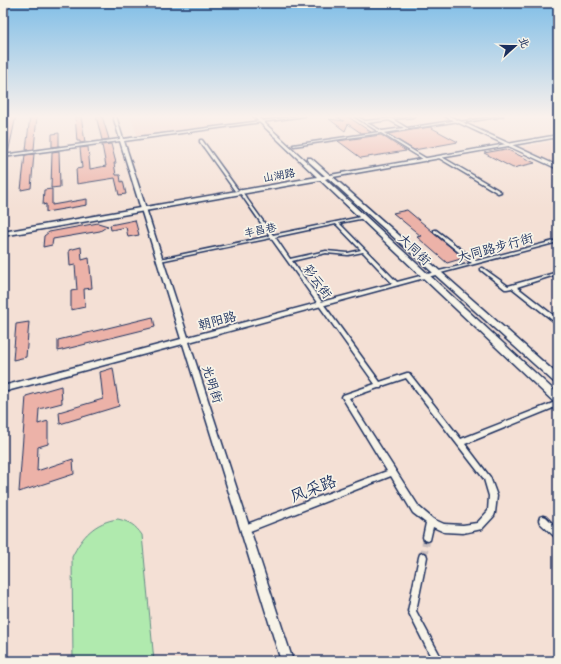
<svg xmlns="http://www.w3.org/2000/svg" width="561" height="664" viewBox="0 0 561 664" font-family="'Comic Neue','LXGW WenKai TC',sans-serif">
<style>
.built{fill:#f2d2c8}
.green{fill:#b0eaae;stroke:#668c86}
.building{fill:#ecb2a8;stroke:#1b2f5e}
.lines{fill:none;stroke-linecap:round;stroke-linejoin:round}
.street-tunnel{stroke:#c9bdbd;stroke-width:8;stroke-dasharray:8 4;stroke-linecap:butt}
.street-casing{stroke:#1b2f5e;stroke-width:3}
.secondary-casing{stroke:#1b2f5e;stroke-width:3}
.primary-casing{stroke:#1b2f5e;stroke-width:3}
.street{fill:#f7f3e8;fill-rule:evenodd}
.secondary{fill:#f7f3e8;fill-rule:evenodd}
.primary{fill:#f7f3e8;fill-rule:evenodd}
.labels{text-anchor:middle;stroke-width:3.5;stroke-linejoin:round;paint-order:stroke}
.far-street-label{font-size:11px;fill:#1b2f5e;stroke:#f7f3e8}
.street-label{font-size:13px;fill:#1b2f5e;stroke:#f7f3e8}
.near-street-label{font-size:16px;fill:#1b2f5e;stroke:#f7f3e8}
</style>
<rect width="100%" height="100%" fill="#f4e0d5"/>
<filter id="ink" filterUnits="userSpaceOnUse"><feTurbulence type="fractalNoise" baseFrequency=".025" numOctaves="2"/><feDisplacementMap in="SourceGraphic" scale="8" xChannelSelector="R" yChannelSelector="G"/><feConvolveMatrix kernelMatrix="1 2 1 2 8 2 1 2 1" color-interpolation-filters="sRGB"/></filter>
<g filter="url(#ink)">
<g class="built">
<path d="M130 116H206L215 126 138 137Z"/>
<path d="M558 140V166L518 148Z"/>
</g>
<path class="green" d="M118 519C130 522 135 525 142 535L154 661H73L72 557C82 536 95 522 118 519Z"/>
<g class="building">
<path d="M16 116 8 153H3V140L8 117Z"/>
<path d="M30 116H37L34 149 26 150Z"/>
<path d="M75 116H81L85 142 80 143V141H77Z"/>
<path d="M96 116H102L109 139 102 140Z"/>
<path d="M335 116H347L371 132 361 133 348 124 345 131 329 119 344 121Z"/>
<path d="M430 127 458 142 414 150 388 134Z"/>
<path d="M59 133V146L52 147V134Z"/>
<path d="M381 135 406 151 361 158 338 141Z"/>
<path d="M111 144 116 163H114L116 175H120L121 182 123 181 126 194 119 195 115 178 77 184 76 169 82 168 80 148 88 147 90 169 106 166 102 145Z"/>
<path d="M506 149 535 163 513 168 484 153Z"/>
<path d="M59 151 60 187 51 188 52 152Z"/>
<path d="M34 154 31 188 21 190 25 155Z"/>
<path d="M52 189V205L87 199V205L46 212V204L43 205 44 190Z"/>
<path d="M407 210 432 231 433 233 464 258 447 263 417 237 421 236 393 213Z"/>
<path d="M135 220 139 235 128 237 126 227 111 230 110 225Z"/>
<path d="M98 223 108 226 100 231 53 239 52 245 43 247 44 236 49 232Z"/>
<path d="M81 247 82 260 89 258 92 288 84 289 85 307 71 310V291L77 290 75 265 70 266 69 250Z"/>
<path d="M153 317 155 327 58 351V340Z"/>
<path d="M29 322 26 357 13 360 16 324Z"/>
<path d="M113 368 119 406 60 424 59 412 103 399 100 372Z"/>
<path d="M61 386 62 403 39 409 38 424 48 421V444L38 447 37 471 73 459 74 474 19 492 26 396Z"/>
</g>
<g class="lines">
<path class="street-tunnel" d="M423 557 427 537"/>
<defs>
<g id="street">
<path d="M354 116H356L365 121 415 116 414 117 392 119 407 128 458 120 459 121 384 133 427 159V161H426L381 133 294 146 293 145 379 132ZM389 120 404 128 382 131 367 123Z"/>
<path d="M500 116H503L460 123 459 122Z"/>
<path d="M200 140H202L238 190 240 189 273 235 365 216V218L339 223 398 283V285H394L363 252 348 255 326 253 292 261 380 382 407 373H409L461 439 558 401V406L465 444 490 477 497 496 495 513 494 516 482 529 463 533 444 532 433 527 430 540 427 541 424 540 423 537 426 523 413 513 391 476 245 533 242 532 241 529 242 526 387 471 342 397 343 395 375 384 271 238 160 261 158 260 160 259 270 236 238 190 235 191 200 142ZM336 224 361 250 348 253 326 251 290 259 275 237ZM406 378 484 479 489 496 488 511 477 523 463 525 444 524 433 519 419 507 349 398 378 388H381L382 386Z"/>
<path d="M440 156 500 191 501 192 498 193 439 158V157Z"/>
<path d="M434 230H436L476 261 558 240V242L437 274 435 273V272L472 263 434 232Z"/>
<path d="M481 268H483L508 286 558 272V274L517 287 558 319V324L556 323 512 288 507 289H505L481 270Z"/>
<path d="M543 516 546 517 558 529V538L555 537 540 523 539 520 540 517Z"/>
<path d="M423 553 426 554 427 557 416 611 443 661H433L408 611 419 557 420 554Z"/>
</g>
<g id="secondary">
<path d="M113 116H116L123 139 299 116H305L124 141 188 337 435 272H439L440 273 439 274 189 342 293 661H281L183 344 3 392V386L181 339 120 141 3 157V155L120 139Z"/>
<path d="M446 116H449L558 166V169L446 117Z"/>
</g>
<path id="primary" d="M253 116H257L322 176H325L307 160V158H311L330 175 558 135V137L333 177 558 375V384L555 383 328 178 325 179 558 394V404L555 403 320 180 3 236V232L317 177Z"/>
</defs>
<use href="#street" class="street-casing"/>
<use href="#secondary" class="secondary-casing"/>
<use href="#primary" class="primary-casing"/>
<use href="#street" class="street"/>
<use href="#secondary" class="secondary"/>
<use href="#primary" class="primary"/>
</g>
</g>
<linearGradient id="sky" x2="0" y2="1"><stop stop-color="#80bee7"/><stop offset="0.56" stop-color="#faf1ec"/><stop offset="1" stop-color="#faf1ec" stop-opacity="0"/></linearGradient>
<rect width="561" height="208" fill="url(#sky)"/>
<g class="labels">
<g class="far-street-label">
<text transform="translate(279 175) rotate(-10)" y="4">山湖路</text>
<text transform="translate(260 230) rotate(-12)" y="4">丰昌巷</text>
</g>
<g class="street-label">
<text transform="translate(495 247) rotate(-15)" y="5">大同路步行街</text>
<text transform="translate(415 249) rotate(44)" y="5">大同街</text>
<text transform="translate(318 281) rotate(54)" y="5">彩云街</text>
<text transform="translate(217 320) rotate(-15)" y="5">朝阳路</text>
<text transform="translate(213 384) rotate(72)" y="5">光明街</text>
</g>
<g class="near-street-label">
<text transform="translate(313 488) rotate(-21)" y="6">风采路</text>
</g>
</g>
<rect width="561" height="664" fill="none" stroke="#f7f3e8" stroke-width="16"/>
<rect x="8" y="8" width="545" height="648" fill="none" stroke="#1b2f5e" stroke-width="1.5" filter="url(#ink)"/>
<g transform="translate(515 46) rotate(69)" stroke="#f7f3e8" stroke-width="3" paint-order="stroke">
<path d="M0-3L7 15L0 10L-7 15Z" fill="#1b2f5e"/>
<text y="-6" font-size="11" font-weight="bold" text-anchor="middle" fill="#1b2f5e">北</text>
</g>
</svg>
